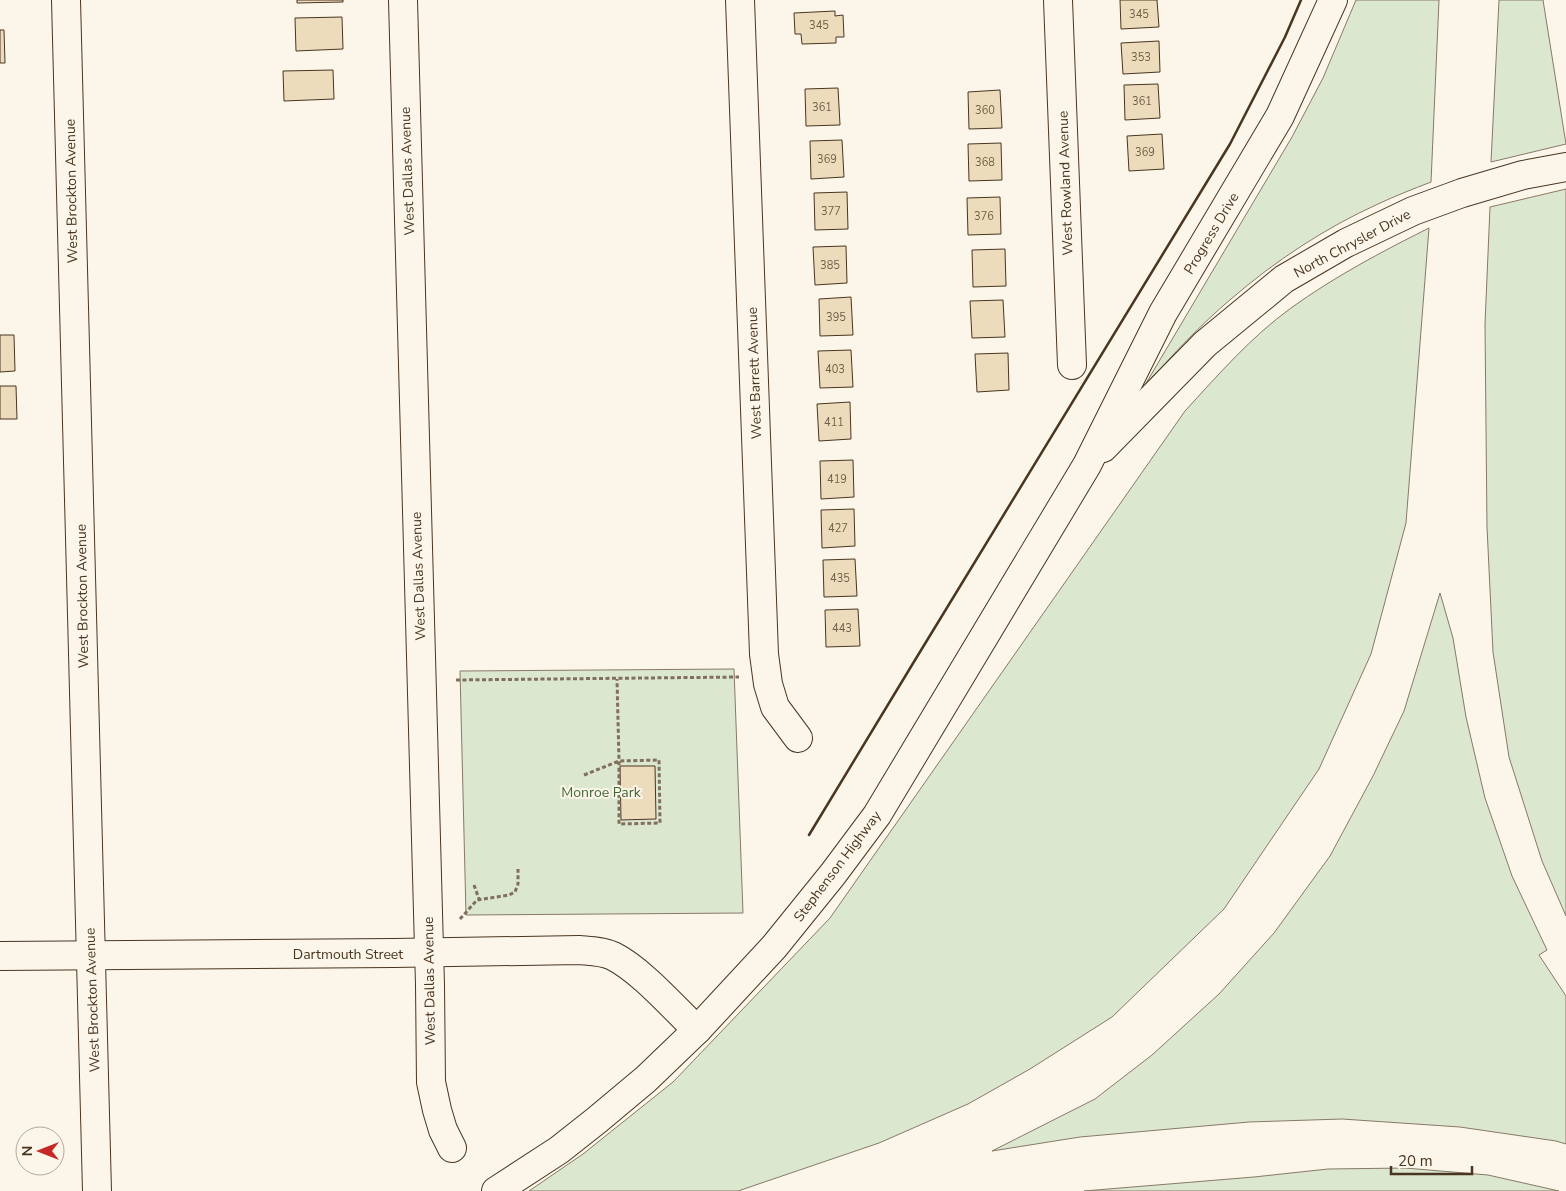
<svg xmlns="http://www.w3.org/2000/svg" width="1566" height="1191" viewBox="0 0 1566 1191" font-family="'Nunito Sans',sans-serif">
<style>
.green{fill:#dce7d0;stroke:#887966}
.building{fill:#ecdcbc;stroke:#4a3520}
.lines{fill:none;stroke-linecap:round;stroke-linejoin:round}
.minor-casing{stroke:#4a3520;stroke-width:30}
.major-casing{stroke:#4a3520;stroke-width:30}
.path{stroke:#7f6f5c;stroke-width:3;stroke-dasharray:4 2.5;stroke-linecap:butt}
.minor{stroke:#fbf6e9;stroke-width:28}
.major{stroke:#fbf6e9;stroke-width:28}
.wall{stroke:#4a3520;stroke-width:2.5}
.labels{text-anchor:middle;stroke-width:4;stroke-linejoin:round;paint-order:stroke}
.number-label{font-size:11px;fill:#725f47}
.street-label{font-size:14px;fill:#4a3520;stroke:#fbf6e9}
.park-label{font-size:14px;fill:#436837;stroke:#fbf6e9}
</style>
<rect width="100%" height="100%" fill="#fbf6e9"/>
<g class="green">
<path d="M1356 0H1439L1431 182C1413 189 1395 196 1378 204 1325 228 1275 261 1231 299 1200 325 1173 355 1145 385L1292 137 1323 78Z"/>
<path d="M1499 0H1543L1566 144 1491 162Z"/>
<path d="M1566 189V916L1542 861 1509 757 1493 652 1487 527 1485 324 1490 207Z"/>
<path d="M1429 228 1406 523 1371 654 1319 769 1224 909 1112 1017 1030 1069 968 1104 879 1143 738 1191H529L583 1154 673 1082 830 918 1185 411C1218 375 1251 337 1291 308 1334 277 1381 252 1429 228Z"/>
<path d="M1440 593 1453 638 1466 717 1485 798 1512 876 1547 950 1539 955 1566 996V1144L1556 1141 1460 1127 1342 1119 1249 1122 1080 1137 992 1151 1095 1099 1152 1055 1219 994 1274 933 1330 856 1373 776 1404 711Z"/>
<path d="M734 669 743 913 466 915 460 671Z"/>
<path d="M1405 1168 1488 1175 1559 1191H1084L1254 1177 1328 1169Z"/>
</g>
<g class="building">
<path d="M297 0H343V2L297 3Z"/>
<path d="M1120 0H1157L1159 27 1121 29Z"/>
<path d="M835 11V16L843 15 844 37H836V43L802 44 801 34H795L794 13Z"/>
<path d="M342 17 343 49 296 51 295 18Z"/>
<path d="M0 30H4L5 63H0Z"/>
<path d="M1159 41 1160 72 1123 74 1121 43Z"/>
<path d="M333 70 334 99 284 101 283 71Z"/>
<path d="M1158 84 1160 118 1125 120 1124 85Z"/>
<path d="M838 88 840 125 806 126 805 89Z"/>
<path d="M1000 90 1002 128 969 129 968 92Z"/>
<path d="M1162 134 1164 169 1129 171 1127 136Z"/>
<path d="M842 140 844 177 811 179 810 141Z"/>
<path d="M1001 143 1002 180 969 181 968 144Z"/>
<path d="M847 192 848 229 815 230 814 193Z"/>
<path d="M1000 197 1001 234 968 235 967 198Z"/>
<path d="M846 246 847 283 815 285 813 247Z"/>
<path d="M1005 249 1006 286 973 287 972 250Z"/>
<path d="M851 297 853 335 820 336 819 299Z"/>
<path d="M1003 300 1005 337 972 338 970 301Z"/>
<path d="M0 335H14L15 371 0 372Z"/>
<path d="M851 350 853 387 820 388 818 351Z"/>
<path d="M1008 353 1009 390 977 392 975 354Z"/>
<path d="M0 386H16L17 419H0Z"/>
<path d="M850 402 851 439 819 441 817 404Z"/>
<path d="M853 460 854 497 821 499 820 461Z"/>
<path d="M854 509 855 546 822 548 821 510Z"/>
<path d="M855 559 857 596 824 597 823 560Z"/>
<path d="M858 609 860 646 826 647 825 610Z"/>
<path d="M620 766H655L656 819 621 820Z"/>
</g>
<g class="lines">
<defs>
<g id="minor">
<path d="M66 0 97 1191"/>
<path d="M403 0 430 985 431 1082 437 1110 443 1130 452 1148"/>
<path d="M740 0 764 654 768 684 775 707 798 738"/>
<path d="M1058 0 1072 365"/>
<path d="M0 956 394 953 579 950C590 951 603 951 613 956 641 970 674 1008 697 1030"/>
</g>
<g id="major">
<path d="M1103 448 1205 344 1284 279 1346 243 1413 211 1462 193 1523 175 1566 167"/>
<path d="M496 1191 559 1150 597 1120 646 1079 697 1030 774 947 833 874 877 815 1087 465 1163 313 1280 116 1333 0"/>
</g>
</defs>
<use href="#minor" class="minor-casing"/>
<use href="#major" class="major-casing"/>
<g class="path">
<path d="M456 680 739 677"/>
<path d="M584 775 619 761 659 760 660 823 619 824V761L617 679"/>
<path d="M474 885 479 899"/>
<path d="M460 919 477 900 509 895 515 892 518 884V869"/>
</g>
<use href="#minor" class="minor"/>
<use href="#major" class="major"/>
<path class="wall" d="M809 835 912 665 1230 144 1285 37 1301 0"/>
</g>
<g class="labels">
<g class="number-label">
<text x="1139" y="18">345</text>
<text x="819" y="29">345</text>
<text x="1141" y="61">353</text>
<text x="1142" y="105">361</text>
<text x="822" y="111">361</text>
<text x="985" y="114">360</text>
<text x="1145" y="156">369</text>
<text x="827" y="163">369</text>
<text x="985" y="166">368</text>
<text x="831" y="215">377</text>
<text x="984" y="220">376</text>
<text x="830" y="269">385</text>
<text x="836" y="321">395</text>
<text x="835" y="373">403</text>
<text x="834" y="426">411</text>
<text x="837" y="483">419</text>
<text x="838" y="532">427</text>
<text x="840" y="582">435</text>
<text x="842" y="632">443</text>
</g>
<g class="street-label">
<text transform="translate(407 171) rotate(-92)" y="5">West Dallas Avenue</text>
<text transform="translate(1065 183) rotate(-92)" y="5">West Rowland Avenue</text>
<text transform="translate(71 191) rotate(-91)" y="5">West Brockton Avenue</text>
<text transform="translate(1211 233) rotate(-59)" y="5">Progress Drive</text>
<text transform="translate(1352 243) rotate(-28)" y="5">North Chrysler Drive</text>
<text transform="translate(754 373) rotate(-92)" y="5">West Barrett Avenue</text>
<text transform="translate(418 576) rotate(-92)" y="5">West Dallas Avenue</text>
<text transform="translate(82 596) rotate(-91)" y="5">West Brockton Avenue</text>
<text transform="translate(837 866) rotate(-53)" y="5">Stephenson Highway</text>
<text x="348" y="959">Dartmouth Street</text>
<text transform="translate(429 981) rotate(-91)" y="5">West Dallas Avenue</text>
<text transform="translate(92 1000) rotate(-92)" y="5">West Brockton Avenue</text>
</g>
<g class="park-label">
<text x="601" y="797">Monroe Park</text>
</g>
</g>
<g transform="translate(40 1151) rotate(270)"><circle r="24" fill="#fbf6e9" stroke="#b4a999"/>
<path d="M0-4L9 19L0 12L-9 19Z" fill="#c62828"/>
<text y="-8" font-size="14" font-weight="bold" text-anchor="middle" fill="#4a3520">N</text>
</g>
<path d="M1391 1166v8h81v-8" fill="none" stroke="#4a3520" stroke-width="2.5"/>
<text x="1398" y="1166" font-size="15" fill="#4a3520" stroke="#fbf6e9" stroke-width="4" paint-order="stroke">20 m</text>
</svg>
